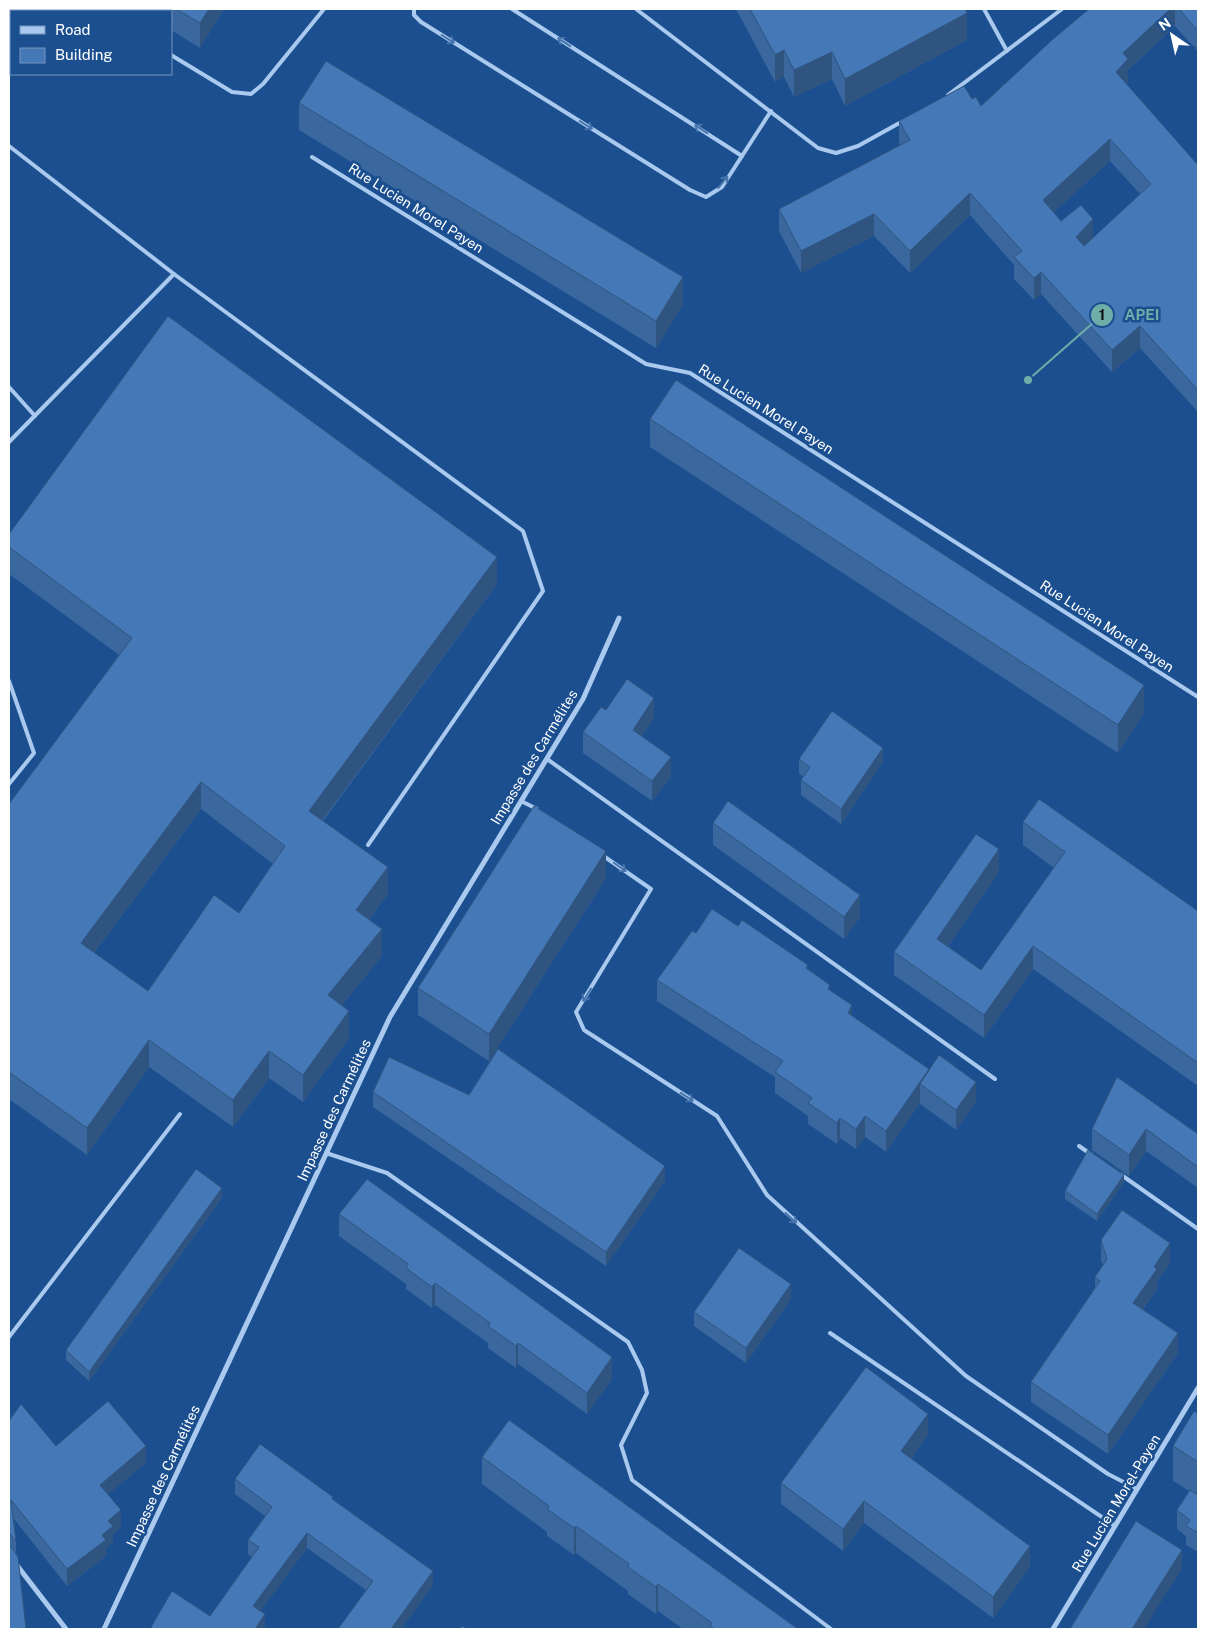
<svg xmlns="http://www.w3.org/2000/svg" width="1207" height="1638" viewBox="0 0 1207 1638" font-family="'Public Sans',sans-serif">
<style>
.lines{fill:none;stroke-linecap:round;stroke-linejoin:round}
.lane{stroke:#a9c9ee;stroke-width:4}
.street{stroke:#a9c9ee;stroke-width:5}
.wall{fill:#3a679d;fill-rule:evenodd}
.shaded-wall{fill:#305480}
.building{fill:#4478b7;stroke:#305480;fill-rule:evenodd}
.oneway{stroke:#4674ac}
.labels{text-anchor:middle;stroke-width:5;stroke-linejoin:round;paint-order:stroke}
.street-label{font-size:14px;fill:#fff;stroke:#1b4f8f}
.leader{fill:none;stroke:#6fada8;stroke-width:2}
.callout-dot{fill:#6fada8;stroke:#1b4f8f;stroke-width:2}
.mark-label{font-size:15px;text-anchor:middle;font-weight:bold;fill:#111}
.callout-label{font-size:15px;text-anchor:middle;font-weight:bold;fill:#6fada8;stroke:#1b4f8f;stroke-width:5;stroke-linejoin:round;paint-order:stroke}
</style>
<rect width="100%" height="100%" fill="#1b4f8f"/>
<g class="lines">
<g class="lane">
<path d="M93 9 97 11"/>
<path d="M414 9V15L421 22 690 190 706 197 722 187 771 111"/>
<path d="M512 9 742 156"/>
<path d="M636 9 818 148 836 153 858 146 903 121"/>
<path d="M984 9 1007 51"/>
<path d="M171 55 232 92 251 94 263 84 324 9"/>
<path d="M948 95 1062 9"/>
<path d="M9 146 174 274"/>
<path d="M312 157 646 364 690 373 1198 697"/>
<path d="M9 387 35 416"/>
<path d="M9 442 174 274 523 531 543 591 368 845"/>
<path d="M9 681 34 753 9 784"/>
<path d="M547 759 995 1079"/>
<path d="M521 801 537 809"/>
<path d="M602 855 651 889 576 1012 584 1030 717 1116 767 1195 966 1376 1108 1474 1137 1489"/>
<path d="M1079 1146 1092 1155"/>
<path d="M326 1153 387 1173 628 1342 642 1370 647 1393 621 1445 632 1480 831 1629"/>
<path d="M1120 1174 1198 1229"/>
<path d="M830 1333 1115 1526"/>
<path d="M9 1337 180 1114"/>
</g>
<g class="street">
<path d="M9 1555 66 1629"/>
<path d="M104 1629 390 1017 583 699 619 618"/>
<path d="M1053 1629 1198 1388"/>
</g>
</g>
<g class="wall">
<path d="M136 9H224L200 48 171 30V11H140Z"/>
<path d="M736 9H965L967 40 845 106 832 79 794 97 784 77 775 82Z"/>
<path d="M1089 9H1198V52L1175 26 1128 70V81L1126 84 1198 165V412L1140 348 1112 372 1041 294 1034 300 1014 279V265L970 215 910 273 874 236 801 273 779 231V209L900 145 899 143V121L972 99 981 106ZM1110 161 1140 194 1093 238 1061 221 1054 212Z"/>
<path d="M299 103 683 305 656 348 299 130Z"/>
<path d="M650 419 1144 713 1118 753 650 447Z"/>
<path d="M9 534 497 584 323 821 388 894 369 920 382 956 342 1005 349 1038 303 1102 269 1078 233 1127 149 1067 87 1155 9 1099V804L119 655 9 574ZM201 809 273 864 239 913 148 991 94 953Z"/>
<path d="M606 710 654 718 642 736 671 777 652 801 583 753V732Z"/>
<path d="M799 759 883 762 841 824 801 795V780L803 777 799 773Z"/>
<path d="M1023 822 1198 911V1086L1033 969 984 1038 894 975V952L999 872 948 946 981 970 1054 868 1023 845Z"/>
<path d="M713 823 860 917 844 939 713 845Z"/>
<path d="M606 878 489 1061 418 1015V988Z"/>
<path d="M738 926 808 970 830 991 852 1016 929 1070 976 1102 956 1130 920 1104V1103L886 1152 865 1137 856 1149 840 1138 837 1144 808 1124V1116L775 1093V1077L657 1001V980L696 933Z"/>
<path d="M1117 1077 1198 1134V1188L1146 1151 1129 1176 1092 1150V1129Z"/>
<path d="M373 1092 469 1095 665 1181 606 1266 373 1107Z"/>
<path d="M1124 1182 1097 1221 1065 1199V1191Z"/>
<path d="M222 1198 89 1381 66 1360V1350Z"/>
<path d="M339 1214 612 1379 587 1414 518 1364 516 1368 488 1348V1343L435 1305 432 1308 406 1289V1284L339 1236Z"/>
<path d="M1101 1240 1170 1263 1157 1282V1289L1143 1309 1178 1353 1108 1454 1031 1402V1382L1095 1288V1277L1103 1265 1101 1260Z"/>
<path d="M791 1299 746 1363 694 1326V1312Z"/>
<path d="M1198 1414V1552L1186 1545V1536L1177 1529V1510L1189 1491 1173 1481V1446Z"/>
<path d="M9 1421 56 1446 146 1463 108 1494 121 1527 113 1534V1542L106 1548V1556L67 1586 14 1519 16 1541V1555L26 1629H9Z"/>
<path d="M928 1435 911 1459 1030 1567 993 1618 864 1523 843 1551 781 1504V1483Z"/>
<path d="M482 1457 798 1629H683L658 1611 656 1614 628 1594V1591L576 1553 574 1555 547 1536V1532L482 1484Z"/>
<path d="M235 1479 333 1500 433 1585 401 1629H338L366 1590 307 1548 260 1611 265 1614V1629H151V1627L210 1616 252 1557 248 1554V1540L265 1516 235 1494Z"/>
</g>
<g class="shaded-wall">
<path d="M209 9H224L200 48V23Z"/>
<path d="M1170 9H1175V26L1128 70V81L1116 94V72L1123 53Z"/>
<path d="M967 13V40L845 106V79Z"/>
<path d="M784 50V77L775 82V55Z"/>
<path d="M832 52V79L794 97V70Z"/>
<path d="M1110 139V161L1043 222V200Z"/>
<path d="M970 193V215L910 273V251Z"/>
<path d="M874 214V236L801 273V251Z"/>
<path d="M1093 219V241L1076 259V237Z"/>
<path d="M1041 272V294L1034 300V278Z"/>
<path d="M683 277V305L656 348V321Z"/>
<path d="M1140 326V348L1112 372V350Z"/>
<path d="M497 557V584L309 838V811Z"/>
<path d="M1144 685V713L1118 753V725Z"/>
<path d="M654 698V718L633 750V730Z"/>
<path d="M883 748V762L841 824V809Z"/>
<path d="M671 757V777L652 801V781Z"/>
<path d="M201 782V809L81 970V943Z"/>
<path d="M999 849V872L937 962V939Z"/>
<path d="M606 851V878L489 1061V1034Z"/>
<path d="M388 867V894L356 937V910Z"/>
<path d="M860 895V917L844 939V917Z"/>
<path d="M382 929V956L328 1022V995Z"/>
<path d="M1033 946V969L984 1038V1015Z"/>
<path d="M852 1005V1026L848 1013Z"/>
<path d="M349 1011V1038L303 1102V1075Z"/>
<path d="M149 1040V1067L87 1155V1128Z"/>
<path d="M269 1051V1078L233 1127V1100Z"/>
<path d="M929 1069V1089L920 1084V1103L886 1152V1131Z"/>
<path d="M976 1082V1102L956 1130V1110Z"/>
<path d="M865 1116V1137L856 1149V1129Z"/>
<path d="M840 1118V1138L837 1144V1123Z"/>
<path d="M1146 1129V1151L1129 1176V1155Z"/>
<path d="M665 1166V1181L606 1266V1252Z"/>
<path d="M1124 1175V1182L1097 1221V1214Z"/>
<path d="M222 1188V1198L89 1381V1372Z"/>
<path d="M1170 1243V1263L1157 1282V1289L1133 1323V1303L1154 1267Z"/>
<path d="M435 1283V1305L432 1308V1287Z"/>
<path d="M791 1284V1299L746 1363V1348Z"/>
<path d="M1178 1333V1353L1108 1454V1435Z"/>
<path d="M518 1343V1364L516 1368V1346Z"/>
<path d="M612 1357V1379L587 1414V1393Z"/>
<path d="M928 1414V1435L901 1473V1451Z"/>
<path d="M146 1446V1463L100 1501V1485Z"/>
<path d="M864 1501V1523L843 1551V1529Z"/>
<path d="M121 1510V1527L113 1534V1542L106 1548V1556L67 1586V1569L108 1521Z"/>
<path d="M576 1526V1553L574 1555V1528Z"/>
<path d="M307 1533V1548L253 1621V1606Z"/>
<path d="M10 1534V1551L9 1552V1536Z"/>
<path d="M1030 1546V1567L993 1618V1597Z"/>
<path d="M1182 1550V1569L1144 1629H1132Z"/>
<path d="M433 1571V1585L401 1629H391Z"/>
<path d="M658 1584V1611L656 1614V1587Z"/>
<path d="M265 1614V1629H255Z"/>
</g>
<g class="building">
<path d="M176 9H209L200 23Z"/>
<path d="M750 9H965L967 13 845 79 832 52 794 70 784 50 775 55Z"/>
<path d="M1089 9H1170L1123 53 1128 59 1116 72 1198 165V274L1197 276 1198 277V390L1140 326 1112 350 1041 272 1034 278 1014 257 1022 251 970 193 910 251 874 214 801 251 779 209 910 140 899 121 964 86 972 99 976 97 981 106 1052 40ZM1110 139 1151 184 1084 246 1076 237 1093 219 1081 205 1061 221 1043 200Z"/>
<path d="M1179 9H1198V31Z"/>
<path d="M326 61 683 277 656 321 299 103Z"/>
<path d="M168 316 497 557 309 811 388 867 356 910 382 929 328 995 349 1011 303 1075 269 1051 233 1100 149 1040 87 1128 9 1072V804L132 638 9 547V534ZM201 782 285 846 239 913 214 895 148 991 81 943Z"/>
<path d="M676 380 1144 685 1118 725 650 419Z"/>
<path d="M627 679 654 698 633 730 671 757 652 781 583 732 601 707 606 710Z"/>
<path d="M832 711 883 748 841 809 801 780 810 767 799 759Z"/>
<path d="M1039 799 1198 911V1063L1033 946 984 1015 894 952 976 834 999 849 937 939 981 970 1065 852 1023 822Z"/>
<path d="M728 801 860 895 844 917 713 823Z"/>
<path d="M534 806 606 851 489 1034 418 988Z"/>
<path d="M712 909 738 926 742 920 808 965 806 968 830 985 828 989 852 1005 848 1013 929 1069 886 1131 865 1116 856 1129 840 1118 837 1123 808 1103 812 1098 775 1072 783 1061 657 980 692 931 696 933Z"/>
<path d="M498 1049 665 1166 606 1252 373 1092 389 1057 469 1095Z"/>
<path d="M939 1055 976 1082 956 1110 920 1084Z"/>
<path d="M1117 1077 1198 1134V1167L1146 1129 1129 1155 1092 1129Z"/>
<path d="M1088 1150 1124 1175 1097 1214 1065 1191Z"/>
<path d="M196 1169 222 1188 89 1372 66 1350Z"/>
<path d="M367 1179 612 1357 587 1393 518 1343 516 1346 488 1326 490 1323 435 1283 432 1287 406 1268 408 1264 339 1214Z"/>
<path d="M1122 1210 1170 1243 1154 1267 1157 1269 1133 1303 1178 1333 1108 1435 1031 1382 1100 1281 1095 1277 1107 1259 1101 1240Z"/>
<path d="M739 1248 791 1284 746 1348 694 1312Z"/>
<path d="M866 1367 928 1414 901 1451 1030 1546 993 1597 864 1501 843 1529 781 1483Z"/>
<path d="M108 1401 146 1446 100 1485 121 1510 108 1521 113 1526 102 1535 106 1540 67 1569 11 1500 16 1541 10 1534 9 1536V1421L21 1404 56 1446Z"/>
<path d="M1194 1411 1198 1414V1462L1173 1446Z"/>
<path d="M509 1420 798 1629H715L710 1626 712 1623 658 1584 656 1587 628 1567 629 1564 576 1526 574 1528 547 1509 549 1506 482 1457Z"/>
<path d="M260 1444 333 1497 332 1499 433 1571 391 1629H338L373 1581 307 1533 253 1606 265 1614 255 1629H153L151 1627 172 1591 210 1616 259 1547 248 1540 272 1507 235 1479Z"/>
<path d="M1190 1490 1198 1495V1533L1186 1526 1190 1520 1177 1510Z"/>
<path d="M1136 1521 1182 1550 1132 1629H1070Z"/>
<path d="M9 1544 18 1557 26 1629H11L9 1628Z"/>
<path d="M462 1626 467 1629H460Z"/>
</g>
<defs><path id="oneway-shaft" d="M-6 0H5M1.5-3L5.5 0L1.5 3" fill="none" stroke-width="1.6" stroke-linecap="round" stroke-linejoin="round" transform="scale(1.25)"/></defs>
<g class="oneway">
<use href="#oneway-shaft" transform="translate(448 39) rotate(32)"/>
<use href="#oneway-shaft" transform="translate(564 42) rotate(-147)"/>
<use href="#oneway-shaft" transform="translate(586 125) rotate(32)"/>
<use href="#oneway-shaft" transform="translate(701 129) rotate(-147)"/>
<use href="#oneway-shaft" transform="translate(723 182) rotate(-51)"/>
<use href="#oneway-shaft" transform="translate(620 867) rotate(35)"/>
<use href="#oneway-shaft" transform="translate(587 995) rotate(122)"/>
<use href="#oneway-shaft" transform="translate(687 1097) rotate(33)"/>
<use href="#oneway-shaft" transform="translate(791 1218) rotate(42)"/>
</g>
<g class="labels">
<g class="street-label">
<text transform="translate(416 208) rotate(32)" y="5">Rue Lucien Morel Payen</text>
<text transform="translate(766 409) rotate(32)" y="5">Rue Lucien Morel Payen</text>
<text transform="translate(1107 626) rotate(33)" y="5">Rue Lucien Morel Payen</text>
<text transform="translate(534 757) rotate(-59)" y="5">Impasse des Carmélites</text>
<text transform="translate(334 1110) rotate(-65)" y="5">Impasse des Carmélites</text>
<text transform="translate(163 1476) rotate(-65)" y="5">Impasse des Carmélites</text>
<text transform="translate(1116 1503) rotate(-59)" y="5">Rue Lucien Morel-Payen</text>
</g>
</g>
<path class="leader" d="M1028 380L1102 315"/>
<g class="callout-dot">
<circle cx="1028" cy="380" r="5"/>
<circle cx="1102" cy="315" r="12"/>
</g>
<g class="mark-label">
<text x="1102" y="320">1</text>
</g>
<g class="callout-label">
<text x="1142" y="320">APEI</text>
</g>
<rect width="1207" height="1638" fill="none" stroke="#ffffff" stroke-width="20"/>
<rect x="10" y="10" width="162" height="65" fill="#1b4f8f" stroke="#7695bc"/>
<rect x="20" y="26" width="25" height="8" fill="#a9c9ee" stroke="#7695bc"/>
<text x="55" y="35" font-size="15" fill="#ffffff">Road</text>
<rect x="20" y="48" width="25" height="15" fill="#4478b7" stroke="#7695bc"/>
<text x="55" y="60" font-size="15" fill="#ffffff">Building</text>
<g transform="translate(1172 35) rotate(326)" stroke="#1b4f8f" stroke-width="4" paint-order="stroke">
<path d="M0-4L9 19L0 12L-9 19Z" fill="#ffffff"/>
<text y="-8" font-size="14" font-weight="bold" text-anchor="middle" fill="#ffffff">N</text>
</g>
</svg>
